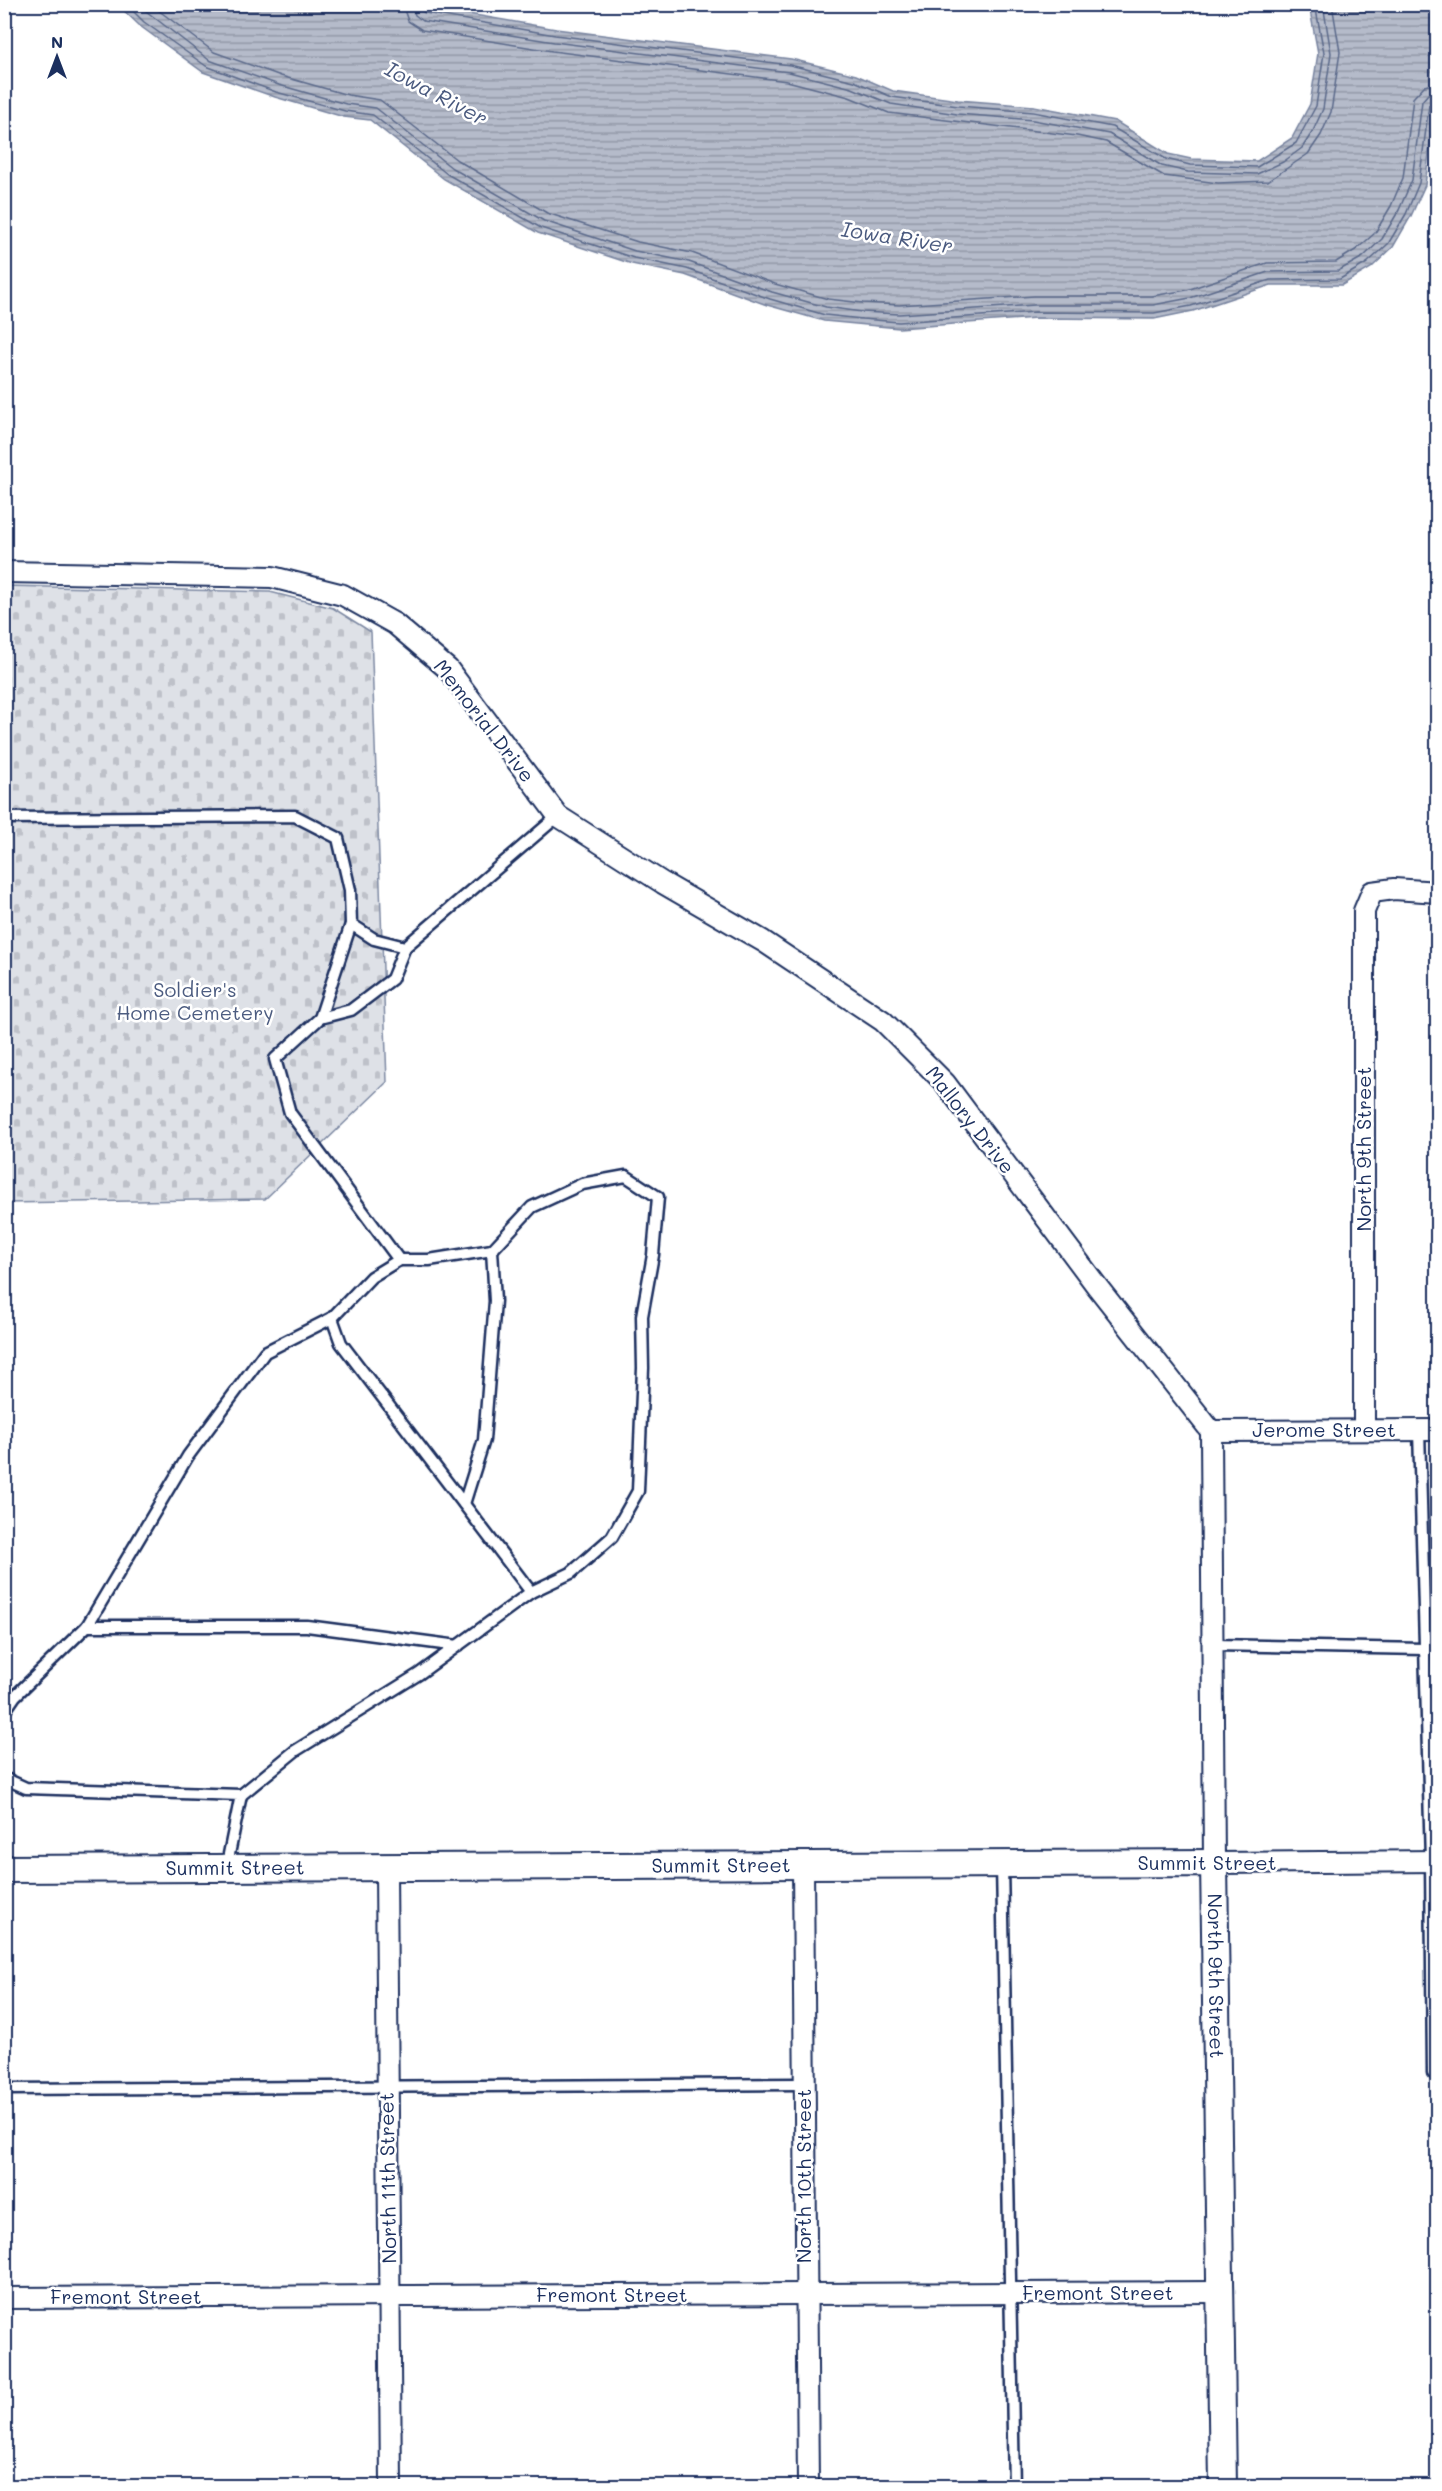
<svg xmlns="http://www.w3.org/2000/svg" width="1442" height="2491" viewBox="0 0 1442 2491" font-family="Mali,sans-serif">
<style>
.cemetery{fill:url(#cemetery-stones);stroke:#7c88a2;stroke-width:1.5}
.water{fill:url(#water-rules);stroke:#77839f;stroke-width:1.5}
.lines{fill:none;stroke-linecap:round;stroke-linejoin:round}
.shore{stroke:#596789;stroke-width:1.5}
.service-casing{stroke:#1b2f5e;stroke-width:15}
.minor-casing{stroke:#1b2f5e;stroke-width:24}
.tertiary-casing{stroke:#1b2f5e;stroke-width:30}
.service{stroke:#fff;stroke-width:10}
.minor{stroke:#fff;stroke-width:20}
.tertiary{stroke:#fff;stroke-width:26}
.labels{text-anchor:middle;stroke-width:5;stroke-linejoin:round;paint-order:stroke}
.street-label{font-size:20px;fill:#1b2f5e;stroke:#fff}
.park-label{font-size:20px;fill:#4c5c80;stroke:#fff}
.water-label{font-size:21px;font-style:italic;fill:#49597e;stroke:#fff}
</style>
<defs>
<pattern id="cemetery-stones" width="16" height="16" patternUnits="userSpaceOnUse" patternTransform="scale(1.5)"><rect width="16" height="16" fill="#dee1e7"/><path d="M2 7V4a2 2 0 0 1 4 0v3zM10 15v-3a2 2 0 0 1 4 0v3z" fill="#bec1c9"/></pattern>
<pattern id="water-rules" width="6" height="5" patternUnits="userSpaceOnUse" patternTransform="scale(1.5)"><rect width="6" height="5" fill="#b5bbca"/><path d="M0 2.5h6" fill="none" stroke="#9298a7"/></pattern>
</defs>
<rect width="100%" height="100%" fill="#fff"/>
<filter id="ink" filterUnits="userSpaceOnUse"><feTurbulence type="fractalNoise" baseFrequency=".0167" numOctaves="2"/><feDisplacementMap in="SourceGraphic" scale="12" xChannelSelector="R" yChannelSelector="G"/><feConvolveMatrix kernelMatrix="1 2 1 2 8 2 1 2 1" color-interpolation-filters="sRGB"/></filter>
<g filter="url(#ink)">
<path class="cemetery" d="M5 586 270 592 333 608 371 632 387 1082 265 1199 5 1203Z"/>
<path class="water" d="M118 5H416L556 29 791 59 856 75 893 91 958 100 1034 106 1115 121 1168 154 1191 159 1257 161 1292 138 1310 104 1318 53 1309 5H1437V91L1425 185 1411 216 1393 247 1371 268 1342 285H1271L1193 311 1154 319 1036 318 899 328 824 321 767 305 685 275 632 264 538 233 444 179 370 120 344 117 275 97 203 72 140 26Z"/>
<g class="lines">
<g class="shore">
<path d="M126 4 144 22 206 66 276 92 345 111 373 115 447 174 541 228 634 258 687 269 770 299 825 315 862 319 899 322 1035 312 1154 313 1191 306 1270 280 1340 279 1367 263 1388 244 1406 214 1419 183 1429 105 1438 99"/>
<path d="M137 4 209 60 279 85 346 104 376 108 452 168 544 221 635 251 689 262 772 292 826 307 862 312 899 314 1035 305H1153L1190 298 1268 272 1338 271 1363 257 1382 239 1399 210 1412 180 1422 101 1428 94 1438 92"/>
<path d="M150 4 214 52 281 76 348 95 380 100 457 160 547 213 638 242 692 253 775 284 828 299 863 303 899 305 1034 296H1152L1187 290 1267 263 1336 262 1357 249 1375 233 1391 206 1403 178 1413 98 1424 86 1438 83"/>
<path d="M402 4 408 21 422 30 552 51 787 81 849 97 889 113 1077 136 1106 142 1164 176 1218 183 1268 181 1308 154 1321 135 1331 112 1340 52 1332 4"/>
<path d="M411 4 415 15 423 21 554 42 789 72 852 88 891 104 957 114 1033 120 1109 134 1162 166 1188 172 1257 174 1283 162 1302 148 1313 131 1323 109 1331 53 1323 4"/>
<path d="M419 4 420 10 425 13 555 35 790 65 854 81 892 97 958 106 1033 112 1112 127 1166 159 1190 165 1257 167 1296 143 1316 106 1324 53 1315 4"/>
</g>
<defs>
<g id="service">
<path d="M4 818 295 816 338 838 350 890 351 924 374 939 405 947 558 816"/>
<path d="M320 1018 351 1010 392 979 405 947"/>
<path d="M492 1250 532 1207 582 1184 626 1176 658 1197 653 1255 642 1316 643 1368 638 1491 612 1537 571 1573 531 1592"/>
<path d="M399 1260H429L492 1250 495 1301 484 1440 464 1504"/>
<path d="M1419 1430 1431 1861 1433 2073H1438"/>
<path d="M87 1626H307L458 1646"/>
<path d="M1213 1645 1425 1649"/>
<path d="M4 1712 15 1696 87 1626 188 1456 265 1352 332 1318 371 1277 399 1260 290 1113 275 1059 320 1018 351 924"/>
<path d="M4 1778 26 1788 241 1795 226 1869"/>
<path d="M241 1795 295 1751 419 1674 531 1592 341 1343 332 1318"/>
<path d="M1002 1865 1014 2486"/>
<path d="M4 2089 804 2084"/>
</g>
<g id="minor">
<path d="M4 572 272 577 343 595 395 624 448 669 558 816 663 883 763 941 883 1021 945 1083 1096 1285 1211 1431"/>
<path d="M1364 1430V911L1372 892 1394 889 1438 892"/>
<path d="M1211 1431 1214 1863 1438 1861"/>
<path d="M1211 1431 1438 1430"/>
<path d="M803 1866 808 2486"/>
<path d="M386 1869 391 2486"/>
<path d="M4 2298 1220 2292"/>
</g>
<g id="tertiary">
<path id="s1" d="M4 1869 1214 1863 1223 2486"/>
</g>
</defs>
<use href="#service" class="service-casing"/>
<use href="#minor" class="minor-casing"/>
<use href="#tertiary" class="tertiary-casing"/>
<use href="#service" class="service"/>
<use href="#minor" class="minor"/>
<use href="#tertiary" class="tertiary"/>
</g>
</g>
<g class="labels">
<g class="street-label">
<text transform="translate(484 721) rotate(52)" y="7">Memorial Drive</text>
<text transform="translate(970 1120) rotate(52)" y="7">Mallory Drive</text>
<text transform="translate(1364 1149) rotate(-90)" y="7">North 9th Street</text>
<text x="1324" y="1437">Jerome Street</text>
<text x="1207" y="1870">Summit Street</text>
<text dy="7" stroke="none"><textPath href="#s1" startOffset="717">Summit Street</textPath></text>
<text dy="7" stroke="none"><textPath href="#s1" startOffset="231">Summit Street</textPath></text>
<text dy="7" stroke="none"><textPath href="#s1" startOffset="1323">North 9th Street</textPath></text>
<text transform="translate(804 2176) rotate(-90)" y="7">North 10th Street</text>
<text transform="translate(388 2178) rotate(-91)" y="7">North 11th Street</text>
<text x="1098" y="2300">Fremont Street</text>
<text x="612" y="2302">Fremont Street</text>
<text x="126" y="2304">Fremont Street</text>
</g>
<g class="park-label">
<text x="195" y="997">Soldier's<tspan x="195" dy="23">Home Cemetery</tspan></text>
</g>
<g class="water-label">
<text transform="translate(436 94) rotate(28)" y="7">Iowa River</text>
<text transform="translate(897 238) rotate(9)" y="7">Iowa River</text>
</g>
</g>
<rect width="1442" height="2491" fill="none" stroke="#fff" stroke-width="24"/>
<rect x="12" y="12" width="1418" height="2467" fill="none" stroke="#1b2f5e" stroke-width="2" filter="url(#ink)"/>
<g transform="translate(57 57)" stroke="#ffffff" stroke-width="4.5" paint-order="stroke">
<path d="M0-4.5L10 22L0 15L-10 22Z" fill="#1b2f5e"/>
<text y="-9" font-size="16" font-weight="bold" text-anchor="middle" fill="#1b2f5e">N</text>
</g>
</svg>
